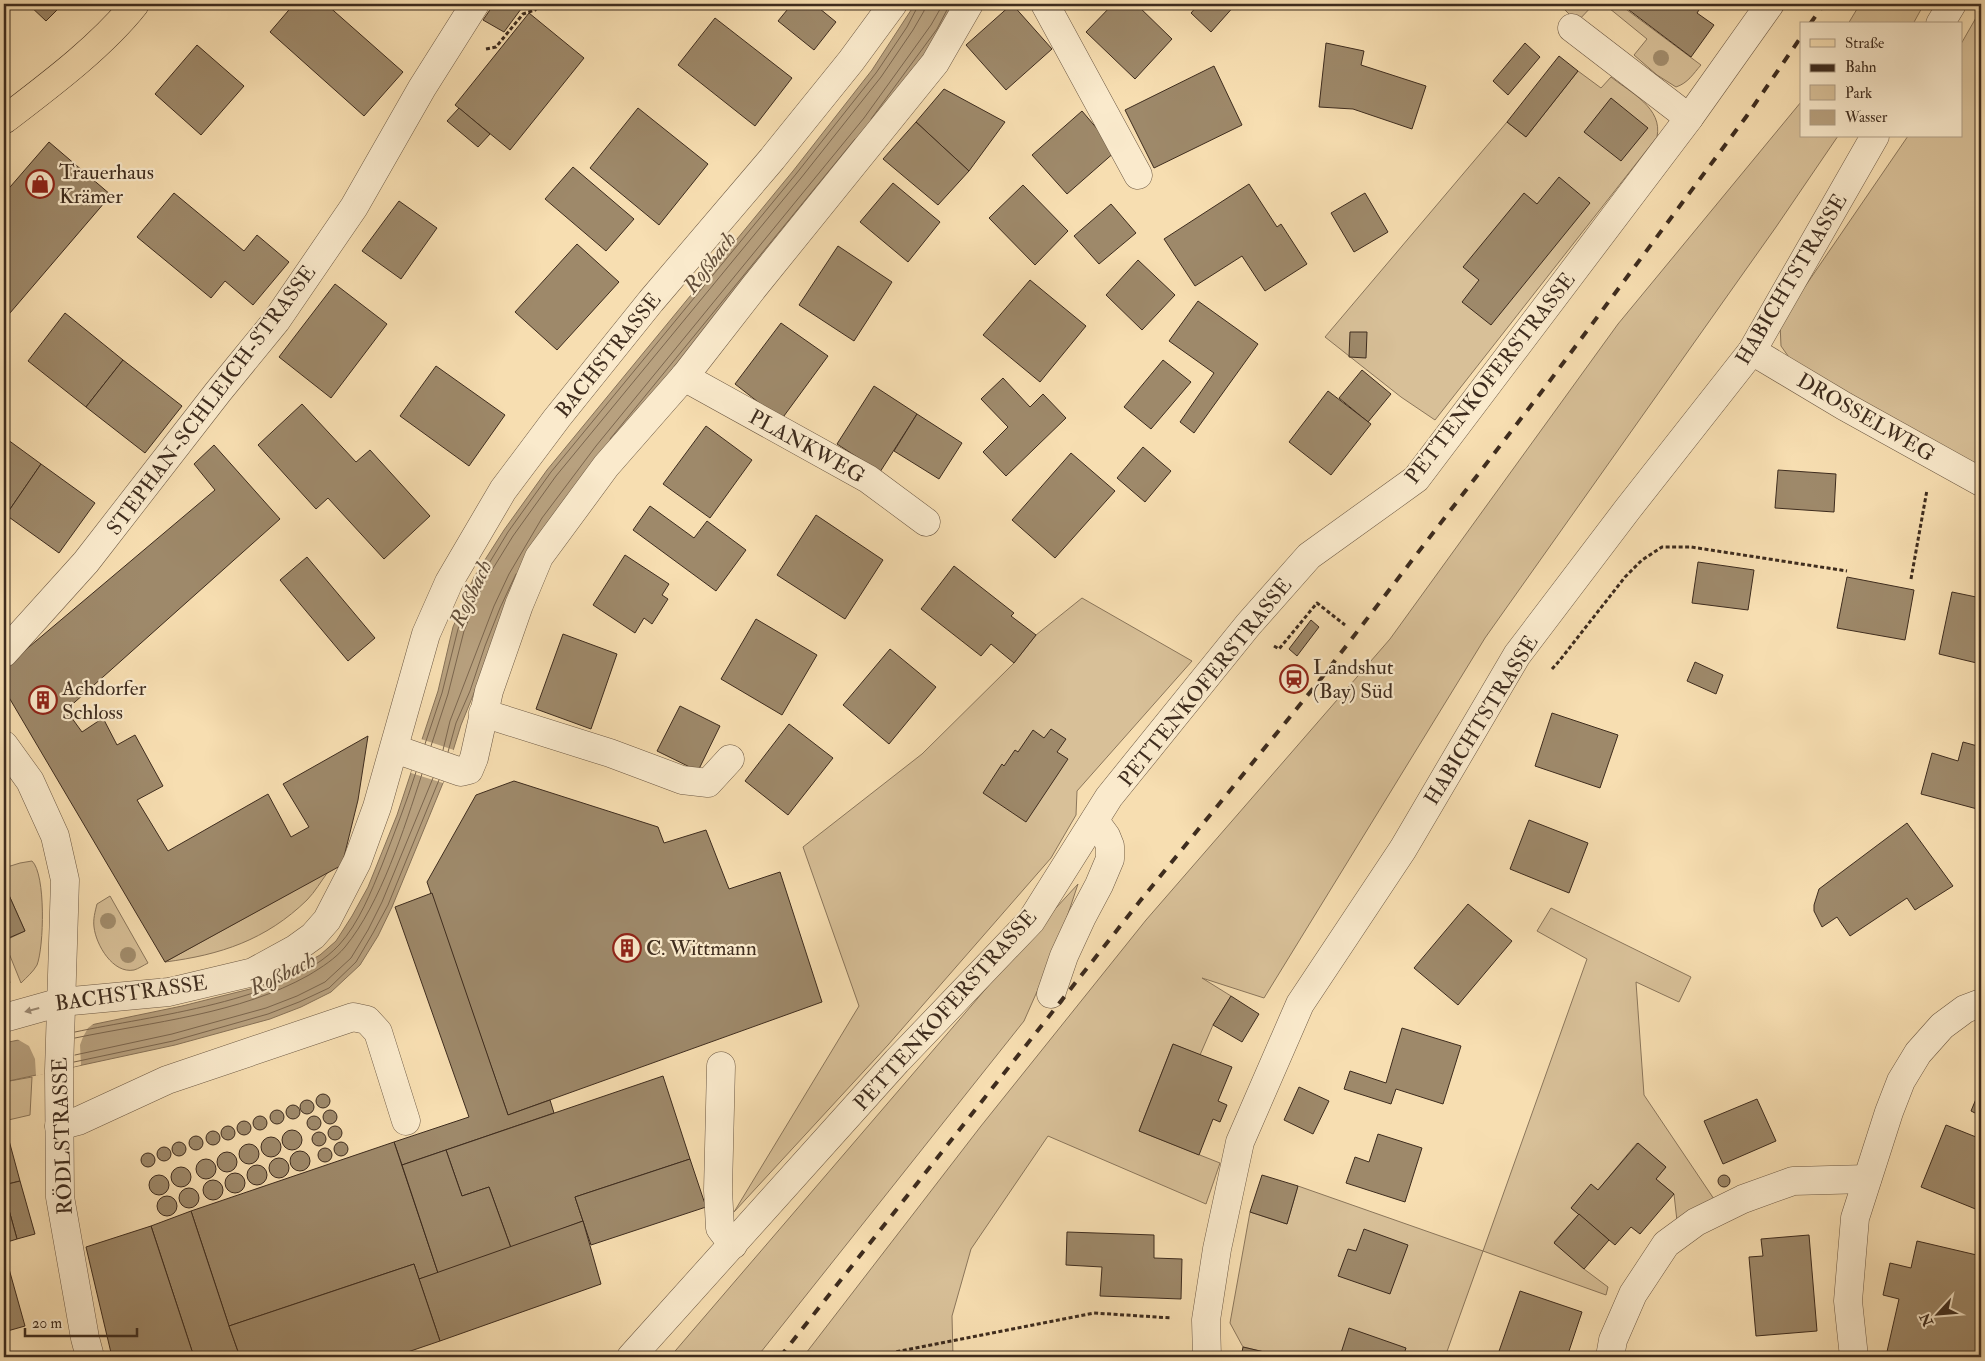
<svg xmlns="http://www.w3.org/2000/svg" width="1985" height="1361" viewBox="0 0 1985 1361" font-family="'IM FELL Double Pica',serif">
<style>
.green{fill:#d8c098;stroke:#8b765b}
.water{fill:#b8a17f;stroke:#877258}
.pier{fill:#f7deb1}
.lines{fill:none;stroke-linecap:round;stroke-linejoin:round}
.shore{stroke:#7b664e;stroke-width:1}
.building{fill:#9e896a;stroke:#3e2c1e}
.minor-casing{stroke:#6c5843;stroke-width:29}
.major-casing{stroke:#3e2c1e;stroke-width:29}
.path{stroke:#3e2c1e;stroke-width:3;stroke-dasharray:4 2.5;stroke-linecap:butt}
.minor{stroke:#faeacc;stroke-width:28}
.major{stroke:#f7deb1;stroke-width:28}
.rail{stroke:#3e2c1e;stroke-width:4;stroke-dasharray:9 9;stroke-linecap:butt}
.tree{fill:#a28d6d}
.oneway{fill:#9c8b75}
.labels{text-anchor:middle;stroke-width:4.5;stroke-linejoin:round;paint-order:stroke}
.poi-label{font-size:21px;fill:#3e2c1e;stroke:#faeacc;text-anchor:start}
.street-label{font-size:21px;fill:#3e2c1e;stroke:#faeacc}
.water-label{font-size:22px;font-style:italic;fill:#634f3b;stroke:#faeacc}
</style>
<rect width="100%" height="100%" fill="#f7deb1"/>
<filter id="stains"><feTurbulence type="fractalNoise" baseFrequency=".004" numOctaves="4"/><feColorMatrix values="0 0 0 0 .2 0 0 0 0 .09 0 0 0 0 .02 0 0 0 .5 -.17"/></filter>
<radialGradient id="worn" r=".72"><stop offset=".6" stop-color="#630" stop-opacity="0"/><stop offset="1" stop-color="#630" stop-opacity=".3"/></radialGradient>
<g class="green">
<path d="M1559 4H1594L1577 22Z"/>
<path d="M1604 4H1619L1701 65C1693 74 1688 83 1676 87L1657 75 1634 55 1647 39Z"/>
<path d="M1860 4H1924L1913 24H1848Z"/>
<path d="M1981 9V482L1798 370 1781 346 1780 323 1908 136H1961V44Z"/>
<path d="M1578 71 1601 88 1611 77C1631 93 1663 108 1657 137L1435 420 1401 397 1325 337 1507 122 1526 137Z"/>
<path d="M1801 102V136H1838L1776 227 1485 638 1264 998 1202 978 1231 996 1213 1025 1200 1055 1173 1044 1139 1131 1220 1163 1206 1204 1048 1136 971 1249 952 1316 953 1357H803L981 1126 1146 920 1390 639 1618 324Z"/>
<path d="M1082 598 1192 661 1077 791 1076 815 1051 858 888 1045 734 1212 859 1006 803 847 922 754 1014 663 1036 635Z"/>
<path d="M32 861C46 874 44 947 37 965 33 972 27 977 21 983L4 941 25 931 4 884V868L20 863Z"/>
<path d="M328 872C321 881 315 892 307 900 266 940 220 955 165 962Z"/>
<path d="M1078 884 1058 944 1024 1021 757 1357H670L1044 921Z"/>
<path d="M110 896 148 963C144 965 138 969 134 970 113 974 96 945 94 927 93 919 95 912 97 904Z"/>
<path d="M1551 908 1691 977 1679 1002 1636 982 1644 1095 1714 1199 1677 1221 1674 1194 1656 1179 1666 1167 1637 1143 1598 1190 1591 1185 1571 1208 1579 1214 1554 1242 1584 1269 1608 1287 1606 1295 1483 1251 1445 1357H1277V1355L1243 1347 1230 1323 1250 1212 1287 1224 1298 1186 1483 1251 1587 959 1537 931Z"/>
<path d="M32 1077 30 1115 4 1121V1082Z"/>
</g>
<path class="water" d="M915 4H955L941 31 872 125 605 453 490 647 474 693 461 725 443 783 392 907 378 936 360 965 331 992 301 1007 270 1019 175 1045 4 1082V1043L182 1006 258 987 290 972 320 955 336 941 352 916 368 887 397 815 438 691 453 627 464 601 474 577 504 530 547 470 793 171 872 70Z"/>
<g class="pier">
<path d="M421 739 454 750 443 783 411 773Z"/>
<path d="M96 1022 88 1028 83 1037 80 1045 81 1065 36 1076 35 1059 29 1046 17 1039Z"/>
</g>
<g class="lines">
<g class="shore">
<path d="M871 119 937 29 950 4"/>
<path d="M610 439 855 139"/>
<path d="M425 744 442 693 458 629 479 580 508 532 551 472 796 174 876 73 907 27 919 4"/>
<path d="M431 746 448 694 464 631 484 583 513 536 556 476 801 178 881 77 913 30 924 11 925 4"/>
<path d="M443 750 450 721 494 606 509 574 542 518 596 446 864 118 931 25 943 4"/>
<path d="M448 752 456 723 470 691 485 646 500 608 516 574"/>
<path d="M75 1032C150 1016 286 1002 339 945 359 923 371 892 382 865 394 834 406 804 416 772"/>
<path d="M75 1038C152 1022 240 1014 309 975 322 967 335 959 345 947 381 903 404 829 422 774"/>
<path d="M75 1055 172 1034 266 1008 297 996 325 982 351 958 368 930 382 902 433 778"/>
<path d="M74 1062 173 1041 268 1014 299 1002 329 988 356 962 373 933 388 905 439 780"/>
</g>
</g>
<g class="building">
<path d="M28 4H63L46 21Z"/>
<path d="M294 4H326L403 72 364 116 270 32Z"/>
<path d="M494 4H533L531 7 521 9 504 32 483 20Z"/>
<path d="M792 4H814L836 22 814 50 778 21Z"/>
<path d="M1012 4 1052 49 1006 90 966 45Z"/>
<path d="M1113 4H1136L1172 39 1135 79 1086 32Z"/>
<path d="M1199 4H1236L1211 32 1191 13Z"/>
<path d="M1621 4H1703L1697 13 1714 25 1691 57Z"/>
<path d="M529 13 584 58 510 150 455 105Z"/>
<path d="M715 18 792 78 755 126 678 65Z"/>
<path d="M1326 43 1364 51 1361 65 1426 86 1412 129 1353 109 1319 107Z"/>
<path d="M1525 43 1540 57 1508 95 1493 81Z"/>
<path d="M197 45 244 86 201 135 155 94Z"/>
<path d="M1559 56 1578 71 1526 137 1507 122Z"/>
<path d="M1214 66 1242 125 1154 168 1125 110Z"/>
<path d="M944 89 1005 122 969 171 916 122Z"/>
<path d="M1611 98 1648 128 1621 161 1584 132Z"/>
<path d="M459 108 490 134 478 147 447 121Z"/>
<path d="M638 108 708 164 659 225 590 168Z"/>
<path d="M1082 111 1116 151 1067 194 1032 155Z"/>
<path d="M916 122 969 171 938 205 883 159Z"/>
<path d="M49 142 111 195 4 320V194Z"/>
<path d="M573 167 634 219 606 251 545 199Z"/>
<path d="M1559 177 1590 203 1491 325 1462 302 1479 280 1463 267 1524 193 1537 204Z"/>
<path d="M893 183 940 222 908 262 860 222Z"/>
<path d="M1249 184 1277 227 1281 224 1307 264 1265 291 1242 256 1195 286 1164 239Z"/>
<path d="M1023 185 1068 231 1035 265 989 218Z"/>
<path d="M174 193 244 251 257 235 289 262 253 305 225 281 211 298 137 237Z"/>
<path d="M1365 193 1388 232 1354 252 1331 213Z"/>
<path d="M399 201 437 228 401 279 362 251Z"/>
<path d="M1111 204 1136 233 1099 264 1074 236Z"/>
<path d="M577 244 619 282 557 350 515 312Z"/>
<path d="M838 246 892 282 854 341 799 305Z"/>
<path d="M1138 260 1175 295 1142 330 1106 295Z"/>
<path d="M1030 280 1086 326 1040 382 983 335Z"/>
<path d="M335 284 387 324 331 398 279 357Z"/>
<path d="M1198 301 1258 344 1194 433 1180 422 1214 373 1169 341Z"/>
<path d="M65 313 123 360 86 407 28 361Z"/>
<path d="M781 323 828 356 781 420 735 384Z"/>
<path d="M1350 332H1367L1366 358 1349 357Z"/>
<path d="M123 360 182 406 145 453 86 407Z"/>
<path d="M1163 360 1191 382 1151 429 1124 407Z"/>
<path d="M436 366 505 415 469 466 400 416Z"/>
<path d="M1362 370 1391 394 1368 422 1339 398Z"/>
<path d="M1003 378 1030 407 1043 394 1066 418 1006 476 983 452 1008 427 981 399Z"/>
<path d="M874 386 917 414 880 472 837 444Z"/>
<path d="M1328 391 1371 424 1331 475 1289 442Z"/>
<path d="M302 404 356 462 370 450 430 516 384 559 328 498 316 509 258 445Z"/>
<path d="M917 414 962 443 939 479 894 451Z"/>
<path d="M706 426 752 460 710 518 663 484Z"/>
<path d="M4 437 41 464 6 515 4 513Z"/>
<path d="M214 445 280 519 66 710 82 732 103 718 117 745 135 735 163 786 137 800 168 851 268 794 291 837 309 827 283 784 368 736 358 800 342 865 165 962 4 689V668L215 490 194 464Z"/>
<path d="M1143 447 1171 471 1145 502 1117 478Z"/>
<path d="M1071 453 1115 491 1055 558 1012 520Z"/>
<path d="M41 464 95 503 59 553 6 515Z"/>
<path d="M1778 470 1836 474 1834 512 1775 508Z"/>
<path d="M650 506 694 538 707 521 746 550 716 591 633 530Z"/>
<path d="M816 515 883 560 845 619 777 575Z"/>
<path d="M625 555 669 584 662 595 668 599 652 624 644 618 635 633 593 605Z"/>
<path d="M307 557 375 638 348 661 280 580Z"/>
<path d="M1698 562 1754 570 1748 610 1692 603Z"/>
<path d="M954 566 1014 613 1011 616 1036 635 1014 663 991 644 981 656 921 609Z"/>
<path d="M1847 577 1914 590 1905 640 1837 628Z"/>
<path d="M1952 592 1981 598V664L1939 654Z"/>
<path d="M756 619 817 655 782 715 721 679Z"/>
<path d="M1311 620 1319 627 1297 656 1289 649Z"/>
<path d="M563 634 617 654 591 729 536 709Z"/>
<path d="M890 649 936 687 889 744 843 705Z"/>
<path d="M1695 662 1723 675 1716 694 1687 681Z"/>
<path d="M680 706 720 726 698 771 657 751Z"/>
<path d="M1552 713 1618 735 1600 788 1535 766Z"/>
<path d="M789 724 833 758 788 815 745 781Z"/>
<path d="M1051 729 1066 739 1057 752 1068 759 1026 822 983 793 1002 764 1004 766 1015 750 1018 752 1033 730 1044 738Z"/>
<path d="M1963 742 1981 747V810L1921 794 1932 753 1958 761Z"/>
<path d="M514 781 658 827 664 843 706 830 729 889 780 872 822 1002 508 1115 427 882 476 795Z"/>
<path d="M1529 820 1588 843 1569 893 1510 869Z"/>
<path d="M1907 823 1953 886 1915 910 1907 898 1850 936 1837 917 1822 927 1814 911V905L1819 889Z"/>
<path d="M4 884 25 931 4 940Z"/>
<path d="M432 893 508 1115 550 1100 554 1113 402 1165 394 1142 469 1117 395 907Z"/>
<path d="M1468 904 1512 941 1458 1005 1414 968Z"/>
<path d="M1231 996 1259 1014 1242 1042 1213 1025Z"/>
<path d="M1402 1028 1461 1046 1443 1104 1396 1089 1391 1104 1344 1089 1350 1071 1386 1083Z"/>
<path d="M1173 1044 1232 1067 1218 1101 1227 1105 1220 1122 1213 1119 1199 1155 1139 1131Z"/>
<path d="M663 1076 690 1159 575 1197 583 1221 511 1248 489 1187 462 1196 446 1150Z"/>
<path d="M1299 1087 1329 1101 1313 1134 1284 1120Z"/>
<path d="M1981 1087V1116L1971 1111Z"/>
<circle cx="323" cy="1101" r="7"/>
<path d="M1757 1099 1776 1141 1723 1164 1704 1121Z"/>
<circle cx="307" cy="1107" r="7"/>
<circle cx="293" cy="1112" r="7"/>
<circle cx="277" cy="1117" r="7"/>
<circle cx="330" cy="1117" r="7"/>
<circle cx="260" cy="1123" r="7"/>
<circle cx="314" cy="1123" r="7"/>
<circle cx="244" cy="1128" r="7"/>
<path d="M4 1122 20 1181 4 1185Z"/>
<path d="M1946 1125 1981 1139V1202L1978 1210 1921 1187Z"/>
<circle cx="228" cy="1133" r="7"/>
<circle cx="335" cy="1133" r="7"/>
<circle cx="292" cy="1140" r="10"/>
<circle cx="213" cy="1138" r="7"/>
<circle cx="319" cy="1139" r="7"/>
<path d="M1378 1134 1422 1148 1405 1202 1346 1183 1355 1157 1369 1162Z"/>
<circle cx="196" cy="1143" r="7"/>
<circle cx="271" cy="1147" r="10"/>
<path d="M394 1142 438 1273 419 1279 414 1264 229 1326 191 1211Z"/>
<circle cx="179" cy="1149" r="7"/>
<circle cx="341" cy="1149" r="7"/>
<path d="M1638 1143 1666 1167 1656 1179 1674 1194 1640 1234 1631 1227 1615 1245 1571 1208 1591 1184 1598 1190Z"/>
<circle cx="249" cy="1154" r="10"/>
<circle cx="164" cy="1154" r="7"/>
<circle cx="325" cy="1155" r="7"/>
<path d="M446 1150 462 1196 489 1187 511 1248 438 1273 402 1165Z"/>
<circle cx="300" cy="1161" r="10"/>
<circle cx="227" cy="1162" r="10"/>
<circle cx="148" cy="1160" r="7"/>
<circle cx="279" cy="1168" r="10"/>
<path d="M690 1159 706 1207 591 1245 575 1197Z"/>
<circle cx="206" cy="1169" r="10"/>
<circle cx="257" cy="1175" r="10"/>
<circle cx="181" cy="1177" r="10"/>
<circle cx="235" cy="1183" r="10"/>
<circle cx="1724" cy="1181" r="6"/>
<path d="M1262 1175 1298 1186 1287 1224 1250 1212Z"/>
<circle cx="159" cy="1185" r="10"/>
<circle cx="213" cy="1190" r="10"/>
<path d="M20 1181 35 1234 17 1239 4 1192V1185Z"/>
<circle cx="189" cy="1198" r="10"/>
<path d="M4 1192 17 1239 4 1243Z"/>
<circle cx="167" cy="1206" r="10"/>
<path d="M191 1211 229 1326 240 1357H194L151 1226Z"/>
<path d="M1579 1214 1609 1240 1584 1269 1554 1243Z"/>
<path d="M583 1221 601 1284 440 1341 419 1279Z"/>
<path d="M151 1226 194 1357H112L86 1247Z"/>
<path d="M1364 1229 1408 1245 1390 1294 1338 1276 1348 1249 1356 1251Z"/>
<path d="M1067 1232 1154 1235V1258L1182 1259 1181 1299 1100 1296 1102 1267 1066 1265Z"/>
<path d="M1809 1235 1817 1331 1756 1336 1749 1257 1763 1256 1761 1239Z"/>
<path d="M1917 1241 1981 1256V1338L1977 1357 1886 1356 1899 1299 1883 1295 1890 1263 1911 1268Z"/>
<path d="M4 1251 25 1326 4 1332Z"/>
<path d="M414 1264 440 1341 393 1357H240L229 1326Z"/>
<path d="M1520 1291 1582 1312 1567 1357H1497Z"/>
<path d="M1349 1328 1406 1348 1403 1357H1347L1348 1355 1341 1353Z"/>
<path d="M1243 1347 1277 1355V1357H1241Z"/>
</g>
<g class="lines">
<defs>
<g id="minor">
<path d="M1045 4 1138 175"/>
<path d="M1940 24 1952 4"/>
<path d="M1572 28 1689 118"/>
<path d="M1752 351 1844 406 1981 482"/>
<path d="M684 377 868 479 926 522"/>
<path d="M4 653 86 562 218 392 276 321 354 207 422 88 475 4"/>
<path d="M483 713 610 753 682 780 708 783 730 759"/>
<path d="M4 745 30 781 55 836 65 880 59 1071 60 1197 85 1338 90 1357"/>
<path d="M395 749 461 772 469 770 474 758 489 691 519 605 539 557 606 466 684 377 754 287 935 63 969 4"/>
<path d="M1051 994 1064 956 1082 917 1099 885 1110 859V846L1106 836 1095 821"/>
<path d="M4 1018 61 1002 169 992 253 972 295 949 313 936 327 920 357 862 377 807 426 634 449 582 503 490 557 418 651 301 772 159 851 61 893 4"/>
<path d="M721 1066 718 1190 720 1228 733 1245"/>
<path d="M59 1126 78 1121 167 1080 353 1017 367 1020 378 1032 406 1121"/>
<path d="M631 1357 897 1061 1031 921 1109 797 1248 625 1309 556 1416 479 1689 118 1770 4"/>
<path d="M1207 1357 1206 1320 1217 1249 1240 1142 1300 1004 1403 849 1517 655 1627 510 1752 351 1875 136"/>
<path d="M1610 1357 1613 1340 1633 1294 1666 1244 1696 1222 1743 1199 1793 1181 1867 1179"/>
<path d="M1854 1357 1848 1301 1855 1218 1889 1112 1901 1081 1918 1053 1942 1026 1965 1009 1981 1003"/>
</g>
<path id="major" d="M4 120C47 87 101 47 135 4"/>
</defs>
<use href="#minor" class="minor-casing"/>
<use href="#major" class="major-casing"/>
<g class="path">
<path d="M486 49 496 47 523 14 535 10 540 4"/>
<path d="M1911 579 1927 490"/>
<path d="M1274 646 1279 649 1317 603 1345 625"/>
<path d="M1552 669 1560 660 1625 577 1642 560 1662 547H1691L1847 571"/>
<path d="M4 967 9 983"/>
<path d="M894 1357 895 1352 1094 1313 1172 1318"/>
</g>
<use href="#minor" class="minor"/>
<use href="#major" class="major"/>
<g class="rail">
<path d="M1810 24 1824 4"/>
<path d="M780 1357 1140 901 1320 680 1546 386 1746 117 1801 37"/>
</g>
</g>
<g class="tree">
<circle cx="1661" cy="58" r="8"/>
<circle cx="108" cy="921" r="8"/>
<circle cx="128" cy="955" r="8"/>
</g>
<defs><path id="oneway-solid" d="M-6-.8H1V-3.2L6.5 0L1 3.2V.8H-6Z" transform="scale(1.25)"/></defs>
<use class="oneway" href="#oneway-solid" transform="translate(32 1010) rotate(165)"/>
<defs>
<symbol id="shop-ring" viewBox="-11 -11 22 22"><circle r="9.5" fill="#faeacc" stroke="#8f2418" stroke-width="1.5"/><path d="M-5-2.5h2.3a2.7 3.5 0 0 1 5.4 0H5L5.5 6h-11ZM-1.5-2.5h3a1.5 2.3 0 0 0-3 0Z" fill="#8f2418"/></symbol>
<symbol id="station-ring" viewBox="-11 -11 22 22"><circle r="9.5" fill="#faeacc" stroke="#8f2418" stroke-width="1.5"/><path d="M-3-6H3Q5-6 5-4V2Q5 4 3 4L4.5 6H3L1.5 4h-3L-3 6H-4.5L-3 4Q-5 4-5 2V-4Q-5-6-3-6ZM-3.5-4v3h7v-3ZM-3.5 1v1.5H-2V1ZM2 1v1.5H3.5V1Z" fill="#8f2418"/></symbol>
<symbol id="building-ring" viewBox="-11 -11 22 22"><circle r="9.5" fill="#faeacc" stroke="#8f2418" stroke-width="1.5"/><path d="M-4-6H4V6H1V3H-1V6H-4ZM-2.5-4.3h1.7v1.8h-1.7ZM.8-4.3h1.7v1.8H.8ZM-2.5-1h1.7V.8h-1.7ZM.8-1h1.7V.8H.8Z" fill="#8f2418"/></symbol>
</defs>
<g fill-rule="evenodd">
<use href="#shop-ring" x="24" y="168" width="32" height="32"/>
<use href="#station-ring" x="1278" y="663" width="32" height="32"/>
<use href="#building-ring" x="27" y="684" width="32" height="32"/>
<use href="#building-ring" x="611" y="932" width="32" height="32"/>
</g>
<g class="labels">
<g class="poi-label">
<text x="59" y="179">Trauerhaus<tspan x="59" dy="24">Krämer</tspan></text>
<text x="1313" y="674">Landshut<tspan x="1313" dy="24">(Bay) Süd</tspan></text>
<text x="62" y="695">Achdorfer<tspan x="62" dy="24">Schloss</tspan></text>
<text x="646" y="955">C. Wittmann</text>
</g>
<g class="street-label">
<text transform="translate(1791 279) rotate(-59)" y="7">HABICHTSTRASSE</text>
<text transform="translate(608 355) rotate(-51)" y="7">BACHSTRASSE</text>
<text transform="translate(1490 378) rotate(-52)" y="7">PETTENKOFERSTRASSE</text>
<text transform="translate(211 400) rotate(-53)" y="7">STEPHAN-SCHLEICH-STRASSE</text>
<text transform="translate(1866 417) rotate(30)" y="7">DROSSELWEG</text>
<text transform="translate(807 446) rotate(29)" y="7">PLANKWEG</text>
<text transform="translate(1205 682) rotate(-51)" y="7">PETTENKOFERSTRASSE</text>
<text transform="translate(1481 720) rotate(-58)" y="7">HABICHTSTRASSE</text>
<text transform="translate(131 993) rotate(-8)" y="7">BACHSTRASSE</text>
<text transform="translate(945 1010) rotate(-48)" y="7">PETTENKOFERSTRASSE</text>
<text transform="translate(62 1136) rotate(-92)" y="7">RÖDLSTRASSE</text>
</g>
<g class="water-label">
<text transform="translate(709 262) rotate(-52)" y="8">Roßbach</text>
<text transform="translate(470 593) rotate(-65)" y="8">Roßbach</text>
<text transform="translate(282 973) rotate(-26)" y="8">Roßbach</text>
</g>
</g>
<rect width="1985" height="1361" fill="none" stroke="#f7deb1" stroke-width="20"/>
<rect x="5" y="5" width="1975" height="1351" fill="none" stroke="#3e2c1e" stroke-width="2.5"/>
<rect x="10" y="10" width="1965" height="1341" fill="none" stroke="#3e2c1e"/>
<rect x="1800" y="22" width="162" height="115" fill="#faeacc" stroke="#af9e86"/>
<rect x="1810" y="39" width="25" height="8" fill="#f7deb1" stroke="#af9e86"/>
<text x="1845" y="48" font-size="15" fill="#3e2c1e">Straße</text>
<rect x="1810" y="64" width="25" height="8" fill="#3e2c1e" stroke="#af9e86"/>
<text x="1845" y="72" font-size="15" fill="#3e2c1e">Bahn</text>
<rect x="1810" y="85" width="25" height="15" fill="#d8c098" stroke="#af9e86"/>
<text x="1845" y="98" font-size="15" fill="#3e2c1e">Park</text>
<rect x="1810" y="110" width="25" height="15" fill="#b8a17f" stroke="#af9e86"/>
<text x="1845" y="122" font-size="15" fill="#3e2c1e">Wasser</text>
<g transform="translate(1938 1314) rotate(244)" stroke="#faeacc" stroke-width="4" paint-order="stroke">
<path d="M0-4L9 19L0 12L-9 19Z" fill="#3e2c1e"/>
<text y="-8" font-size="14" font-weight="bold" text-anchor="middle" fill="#3e2c1e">N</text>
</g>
<path d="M25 1328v8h112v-8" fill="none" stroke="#3e2c1e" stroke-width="2.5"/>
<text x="32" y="1328" font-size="15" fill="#3e2c1e" stroke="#faeacc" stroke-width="4" paint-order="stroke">20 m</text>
<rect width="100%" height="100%" filter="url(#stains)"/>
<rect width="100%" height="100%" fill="url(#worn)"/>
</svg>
